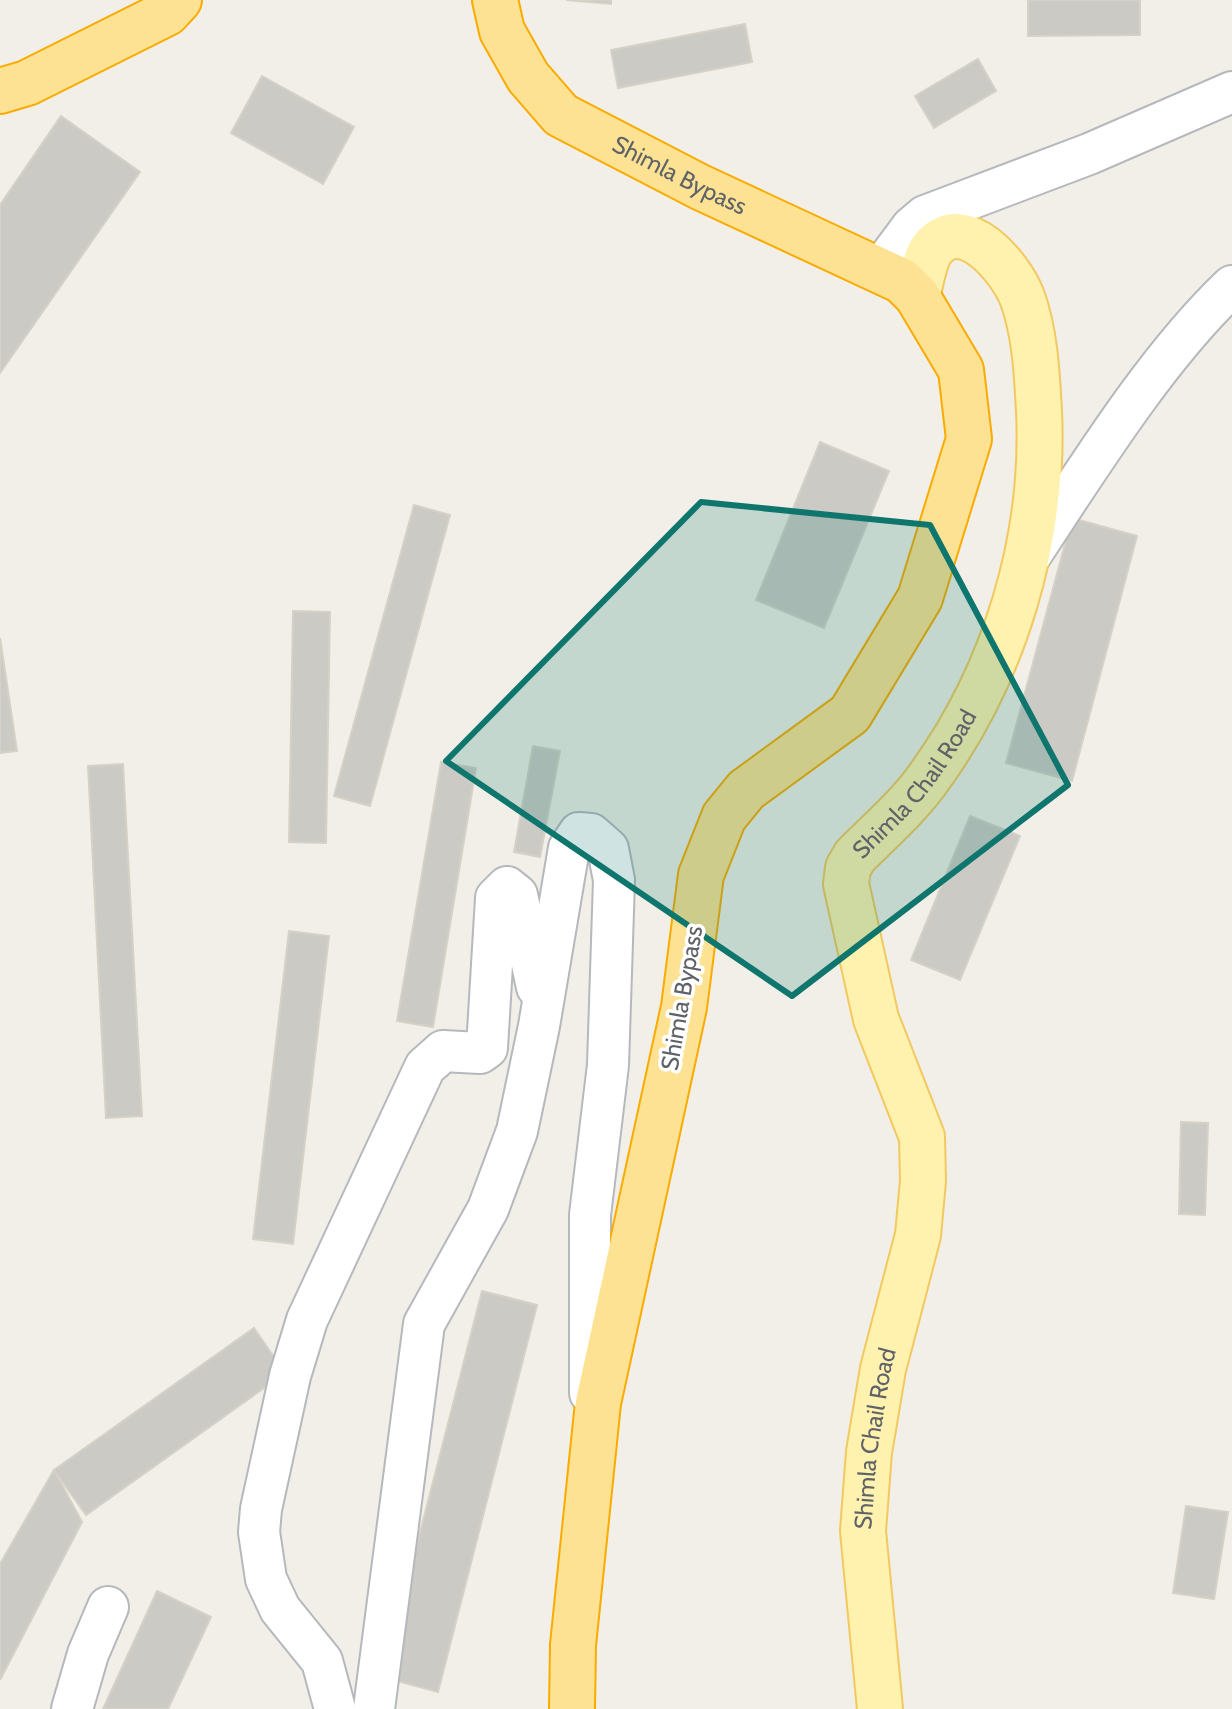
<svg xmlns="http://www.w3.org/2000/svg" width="1232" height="1709" viewBox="0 0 1232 1709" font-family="Cabin,sans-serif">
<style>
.building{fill:#cccac5;stroke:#d6d1c6;stroke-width:2}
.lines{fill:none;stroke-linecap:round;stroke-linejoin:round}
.minor-casing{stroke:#b5b8bc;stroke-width:44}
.major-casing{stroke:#f2c960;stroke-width:48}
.highway-casing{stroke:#f9ab00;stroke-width:48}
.minor{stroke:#fff;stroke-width:40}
.major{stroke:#fff2af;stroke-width:44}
.highway{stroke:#fde293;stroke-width:44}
.marked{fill:#0f766e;fill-opacity:0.2;stroke:#0f766e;stroke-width:6;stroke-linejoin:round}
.labels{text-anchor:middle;stroke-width:7;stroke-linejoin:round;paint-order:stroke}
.street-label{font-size:24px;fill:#5f6368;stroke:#fff}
</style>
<rect width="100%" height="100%" fill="#f1efe8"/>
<g class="building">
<path d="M566 0H611V4Z"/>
<path d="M1028 0H1140V35L1028 36Z"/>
<path d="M745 24 752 62 618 88 611 50Z"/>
<path d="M978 59 996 91 934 128 915 96Z"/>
<path d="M262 76 354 127 323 184 231 133Z"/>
<path d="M61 116 140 172 0 373V205Z"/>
<path d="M820 442 889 471 824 628 756 600Z"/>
<path d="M414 505 450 515 370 806 334 796Z"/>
<path d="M1072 518 1137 536 1072 781 1006 763Z"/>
<path d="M293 611 330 612 326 843 289 842Z"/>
<path d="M0 638 17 751 0 753Z"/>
<path d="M533 746 560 751 540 857 514 852Z"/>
<path d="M441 762 476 768 433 1027 397 1021Z"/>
<path d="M123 764 142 1116 106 1118 88 766Z"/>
<path d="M970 816 1020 836 960 980 911 960Z"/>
<path d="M289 931 329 936 293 1244 253 1239Z"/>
<path d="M1181 1122 1208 1123 1205 1215 1179 1214Z"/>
<path d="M482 1291 537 1305 438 1692 383 1677Z"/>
<path d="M254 1328 285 1373 86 1515 54 1470Z"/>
<path d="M54 1470 82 1522 0 1680V1564Z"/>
<path d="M1186 1506 1228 1512 1214 1599 1173 1593Z"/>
<path d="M157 1591 211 1617 168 1709H103Z"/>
</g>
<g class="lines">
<defs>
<g id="minor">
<path d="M880 270 912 227 925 216 1089 154 1232 92"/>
<path d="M1028 559C1087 470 1155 359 1232 286"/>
<path d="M72 1709 88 1654 108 1607"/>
<path d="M335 1709 322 1661 280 1609 266 1579 259 1532 261 1509 290 1376 307 1320 425 1067 443 1051 480 1053 487 1048 496 898 507 887 517 895 537 987"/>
<path d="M374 1709 424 1324 488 1209 517 1131 539 1026 569 848 579 833 591 834 608 849 614 880 608 1065 590 1215V1393"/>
</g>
<g id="major">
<path id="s1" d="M880 1709 863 1531 869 1452 883 1369 918 1235 923 1181 922 1137 876 1019 846 884 848 868 855 856C881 830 909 806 930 776 1005 672 1045 539 1039 411 1037 374 1035 332 1022 297 1011 269 964 210 932 249 924 260 921 283 917 296"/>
</g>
<g id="highway">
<path id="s2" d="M495 0 502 31 528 77 561 115 700 187 902 281 917 296 961 370 969 439 920 598 850 714 746 790 724 817 701 875 684 1007 598 1403 573 1645 572 1709"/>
<path d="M0 91 27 83 167 13 179 0"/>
</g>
</defs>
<use href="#minor" class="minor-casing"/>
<use href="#major" class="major-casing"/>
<use href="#highway" class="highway-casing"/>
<use href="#minor" class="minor"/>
<use href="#major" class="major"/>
<use href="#highway" class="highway"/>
</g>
<path class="marked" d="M701 502 930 525 1068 785 792 996 446 761Z"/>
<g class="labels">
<g class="street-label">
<text dy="8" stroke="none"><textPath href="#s2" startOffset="268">Shimla Bypass</textPath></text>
<text dy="8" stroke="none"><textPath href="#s1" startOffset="968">Shimla Chail Road</textPath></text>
<text transform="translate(682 998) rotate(-80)" y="8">Shimla Bypass</text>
<text dy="8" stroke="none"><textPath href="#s1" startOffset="272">Shimla Chail Road</textPath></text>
</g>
</g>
</svg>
